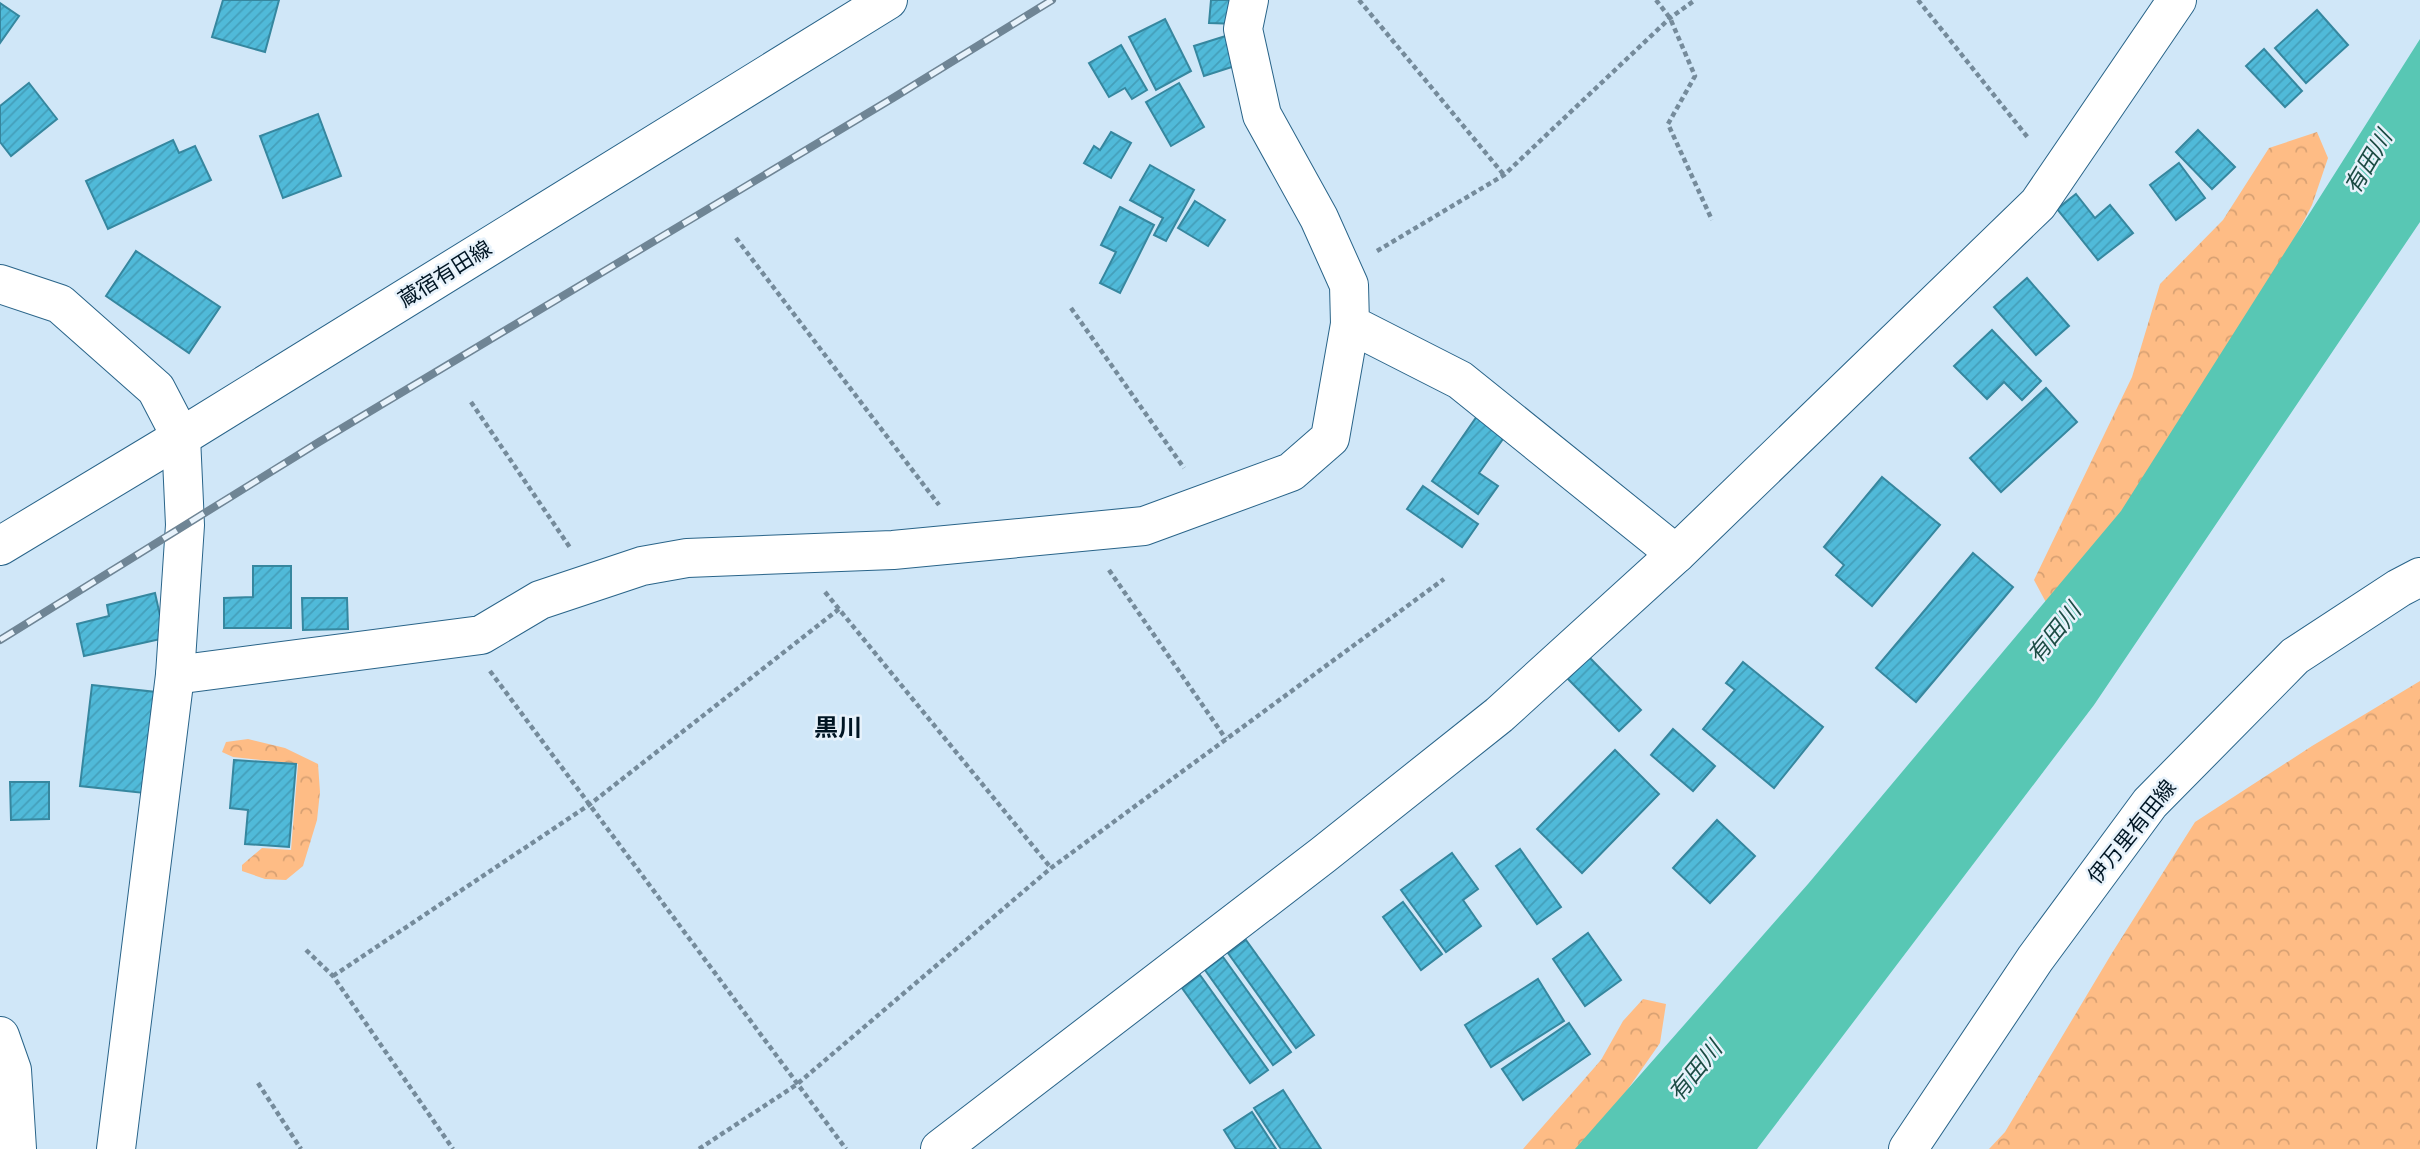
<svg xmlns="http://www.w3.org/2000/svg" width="2420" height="1149" viewBox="0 0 2420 1149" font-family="'Sofia Sans Condensed','Noto Sans JP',sans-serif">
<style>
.forest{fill:url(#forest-crowns)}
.water{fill:#58c7b4}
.building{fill:url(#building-hatch);stroke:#36879f;stroke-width:2}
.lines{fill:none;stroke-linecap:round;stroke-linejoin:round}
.street-casing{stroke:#296489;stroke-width:40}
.secondary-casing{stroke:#296489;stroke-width:40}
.path{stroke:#758b9b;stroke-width:4.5;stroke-dasharray:5 3.5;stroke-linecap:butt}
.street{stroke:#fff;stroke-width:38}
.secondary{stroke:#fff;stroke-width:38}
.rail-casing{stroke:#6f8595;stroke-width:8}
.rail{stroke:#e7f2fb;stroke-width:5;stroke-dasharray:16;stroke-linecap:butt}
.labels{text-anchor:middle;stroke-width:5;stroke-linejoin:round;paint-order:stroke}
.street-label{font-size:21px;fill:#001523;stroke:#e7f2fb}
.water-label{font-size:23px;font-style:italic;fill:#1c4c44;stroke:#e7f2fb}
.quarter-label{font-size:24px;font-weight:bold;fill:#001523;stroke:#e7f2fb}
</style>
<defs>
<pattern id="forest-crowns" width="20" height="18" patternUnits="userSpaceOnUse" patternTransform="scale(1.75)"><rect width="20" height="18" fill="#febc85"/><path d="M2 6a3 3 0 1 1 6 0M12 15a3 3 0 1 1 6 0" fill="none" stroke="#d8a173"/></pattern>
<pattern id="building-hatch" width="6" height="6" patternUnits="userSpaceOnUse" patternTransform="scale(1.75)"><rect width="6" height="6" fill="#50bad9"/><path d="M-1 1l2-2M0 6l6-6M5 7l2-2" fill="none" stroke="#449fba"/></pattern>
</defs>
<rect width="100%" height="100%" fill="#d0e7f8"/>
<g class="forest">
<path d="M2317 132 2328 158 2312 205 2204 413 2049 608 2034 580 2132 377 2160 284 2223 220 2269 148Z"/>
<path d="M2420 681V1149H1989L2005 1132 2112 953 2195 822 2312 746Z"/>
<path d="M248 739 285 748 318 764 320 792 317 820 303 866 286 880 265 879 242 871V865L262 848 291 850 298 764 233 757 222 752 226 742Z"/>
<path d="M1643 999 1666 1004 1660 1043 1623 1096 1577 1149H1523L1601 1060 1623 1021Z"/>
</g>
<path class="water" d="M2420 39V222L2094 705 1757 1149H1575L1808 884 2121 511Z"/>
<g class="building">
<path d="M223 0H279L265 52 212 37Z"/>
<path d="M1211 0H1241L1239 24 1209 23Z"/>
<path d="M0 3 19 16 0 43Z"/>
<path d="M2317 10 2348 45 2306 83 2275 48Z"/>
<path d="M1165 19 1191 71 1156 90 1129 37Z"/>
<path d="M1235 33 1244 63 1204 76 1194 46Z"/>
<path d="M1121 45 1147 90 1132 99 1125 88 1109 97 1089 63Z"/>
<path d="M2264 49 2302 91 2285 107 2246 66Z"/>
<path d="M29 83 57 119 11 156 0 142V106Z"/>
<path d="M1179 83 1204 127 1171 146 1146 102Z"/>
<path d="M318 114 341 176 283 198 260 136Z"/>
<path d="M2198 130 2235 167 2212 189 2176 152Z"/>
<path d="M1111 132 1131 143 1111 178 1084 163 1094 146 1100 150Z"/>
<path d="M173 140 179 153 195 146 211 180 108 229 86 181Z"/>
<path d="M2179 163 2205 198 2176 220 2150 185Z"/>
<path d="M1150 165 1194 190 1166 241 1154 235 1163 218 1130 200Z"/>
<path d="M2076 194 2095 218 2110 205 2133 233 2098 260 2057 209Z"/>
<path d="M1195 201 1225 220 1208 246 1178 228Z"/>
<path d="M1120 207 1154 225 1120 293 1100 283 1116 252 1101 245Z"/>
<path d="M136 251 220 307 189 353 106 296Z"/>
<path d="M2027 278 2069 326 2036 355 1994 307Z"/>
<path d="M1992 330 2041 381 2022 400 2004 382 1987 399 1954 366Z"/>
<path d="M2046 388 2077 422 2001 492 1970 458Z"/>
<path d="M1482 409 1510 429 1479 473 1498 486 1478 514 1432 481Z"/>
<path d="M1882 477 1940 525 1872 606 1836 575 1844 565 1824 547Z"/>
<path d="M1423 486 1478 524 1462 547 1407 509Z"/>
<path d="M1973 553 2013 587 1916 702 1876 668Z"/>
<path d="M253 566H291V628H224V598L253 597Z"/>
<path d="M155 593 165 638 84 656 77 624 109 616 107 605Z"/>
<path d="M302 598H347L348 629 303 630Z"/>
<path d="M1589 657 1641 710 1619 731 1567 678Z"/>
<path d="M1743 662 1823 727 1774 788 1703 729 1735 690 1726 683Z"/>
<path d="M92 685 156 692 144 793 80 786Z"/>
<path d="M1673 729 1715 766 1693 791 1651 755Z"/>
<path d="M1615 750 1659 794 1582 873 1537 829Z"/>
<path d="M234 760 296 764 289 847 245 844 248 810 230 808Z"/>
<path d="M10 782H49V819L11 820Z"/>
<path d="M1717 820 1755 856 1710 903 1673 868Z"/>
<path d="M1520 849 1561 907 1537 924 1496 866Z"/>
<path d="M1452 853 1478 889 1463 900 1481 926 1446 952 1401 890Z"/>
<path d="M1403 902 1442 954 1421 970 1383 917Z"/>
<path d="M1588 933 1621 980 1585 1006 1553 959Z"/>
<path d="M1246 940 1314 1035 1296 1048 1228 953Z"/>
<path d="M1223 957 1291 1052 1273 1065 1205 970Z"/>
<path d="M1200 975 1268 1070 1250 1083 1182 988Z"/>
<path d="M1538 979 1564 1021 1491 1067 1465 1025Z"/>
<path d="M1569 1023 1590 1054 1523 1100 1502 1069Z"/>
<path d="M1283 1090 1321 1149H1281L1254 1108Z"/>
<path d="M1252 1112 1276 1149H1236L1224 1130Z"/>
</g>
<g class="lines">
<defs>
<g id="street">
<path d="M1249 0 1243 29 1262 115 1319 218 1349 285 1350 324 1460 380 1676 554"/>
<path d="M0 284 60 304 156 389 181 437 185 525 175 675 116 1149"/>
<path d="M175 675 481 635 540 600 642 566 687 558 893 550 1144 526 1291 472 1330 438 1350 324"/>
<path d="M940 1149 1323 855 1499 715 1676 554 2038 204 2177 0"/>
</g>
<g id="secondary">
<path d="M0 546 181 437 888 0"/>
<path d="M0 1036 12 1070 17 1149"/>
<path d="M1908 1149 2035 959 2150 803 2295 656 2399 588 2420 577"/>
</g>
</defs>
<use href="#street" class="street-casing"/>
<use href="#secondary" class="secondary-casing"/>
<g class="path">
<path d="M1359 0 1504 175"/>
<path d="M1656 0 1670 18 1695 76 1668 124 1712 220"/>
<path d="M1918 0 2029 139"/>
<path d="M736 238 939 505"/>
<path d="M1377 251 1504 175 1670 18 1695 0"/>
<path d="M1071 308 1184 468"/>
<path d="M471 402 571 549"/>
<path d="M1109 570 1226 739"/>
<path d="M825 592 1051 868"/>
<path d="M490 671 846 1149"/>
<path d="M306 950 333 976 453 1149"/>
<path d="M333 976 589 805 839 609"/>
<path d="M258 1083 301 1149"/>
<path d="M699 1149 796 1085 1051 868 1444 579"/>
</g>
<use href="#street" class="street"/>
<use href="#secondary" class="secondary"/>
<defs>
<path id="rail" d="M0 640 319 442 893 98 1052 0"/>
</defs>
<use href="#rail" class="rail-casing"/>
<use href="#rail" class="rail"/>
</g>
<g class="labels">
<g class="street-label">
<text transform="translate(445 274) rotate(-32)" y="7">蔵宿有田線</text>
<text transform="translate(2132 832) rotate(-51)" y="7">伊万里有田線</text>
</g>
<g class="water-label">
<text transform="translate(2368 162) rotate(-59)" y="8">有田川</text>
<text transform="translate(2054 633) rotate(-51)" y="8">有田川</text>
<text transform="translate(1695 1071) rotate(-51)" y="8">有田川</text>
</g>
<g class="quarter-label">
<text x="838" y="736">黒川</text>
</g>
</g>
</svg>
